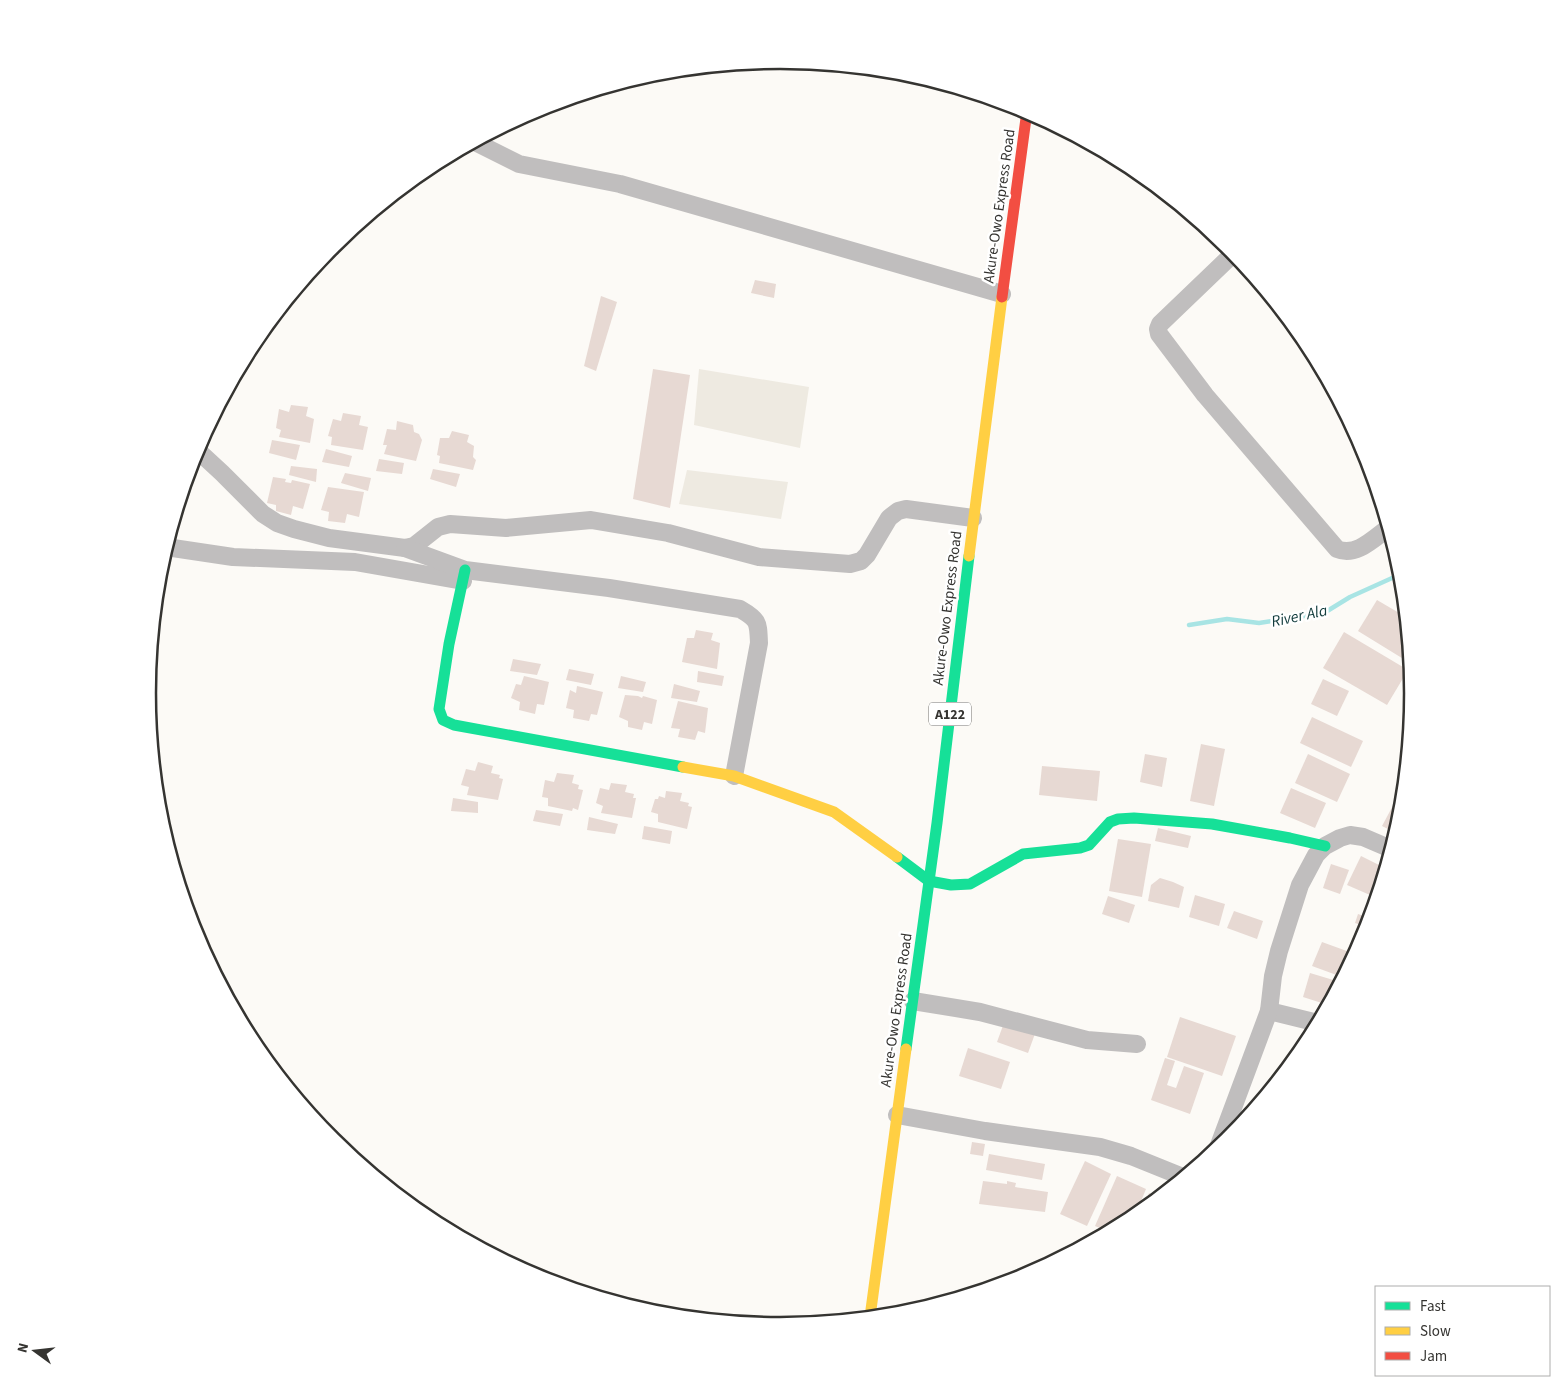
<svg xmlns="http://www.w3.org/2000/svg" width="1560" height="1386" viewBox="0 0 1560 1386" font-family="'Source Sans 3',sans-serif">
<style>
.built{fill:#eeeae1}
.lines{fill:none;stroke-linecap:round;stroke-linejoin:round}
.stream{stroke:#a8e4e4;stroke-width:4.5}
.building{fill:#e7d9d3}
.street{stroke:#c0bebe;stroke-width:18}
.fast{stroke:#16e098;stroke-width:11}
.slow{stroke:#ffcf43;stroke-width:11}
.jam{stroke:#f24e42;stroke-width:11}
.labels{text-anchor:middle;stroke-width:5;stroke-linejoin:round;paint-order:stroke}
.shield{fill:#fff;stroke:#72716f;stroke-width:1}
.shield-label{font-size:14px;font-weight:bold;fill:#353431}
.street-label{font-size:15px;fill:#353431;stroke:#fff}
.water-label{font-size:16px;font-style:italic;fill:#123c3d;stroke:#fff}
.rim{fill:none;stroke:#353431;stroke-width:2.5}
</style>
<rect width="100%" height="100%" fill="#fcfaf6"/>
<g class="built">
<path d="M699 369 809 387 800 448 694 425Z"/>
<path d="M687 470 788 482 781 519 679 504Z"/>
</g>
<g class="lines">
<path class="stream" d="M1189 625 1227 619 1259 623 1324 613 1350 597 1401 574"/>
</g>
<g class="building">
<path d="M755 280 776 284 774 298 751 293Z"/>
<path d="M601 296 617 302 596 371 584 366Z"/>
<path d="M653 369 690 375 670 508 633 499Z"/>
<path d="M291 405 308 407 306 416 314 419 310 443 279 437 281 430 276 428 279 409 289 412Z"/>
<path d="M343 413 361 416 359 425 368 427 363 450 331 445 332 437 328 436 333 419 341 421Z"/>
<path d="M397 421 413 425 414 432 419 434 422 440 416 461 384 454 387 445H383L387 429 396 430Z"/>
<path d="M452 431 469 435 467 442 474 446 473 457 476 460 473 470 439 463 440 456 437 455 440 438H449Z"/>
<path d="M272 440 300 445 296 460 269 453Z"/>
<path d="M326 449 352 456 349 467 322 462Z"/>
<path d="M379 459 404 463 402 474 376 471Z"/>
<path d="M291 466 317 469 316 482 289 475Z"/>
<path d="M433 469 460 474 456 487 430 479Z"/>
<path d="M345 473 371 478 368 491 341 483Z"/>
<path d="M273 477 286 479 285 482 291 483 292 480 310 484 303 509 293 506 291 515 276 511V505L267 503Z"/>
<path d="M328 487 364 492 359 517 347 514 345 523 328 521 329 512 321 510Z"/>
<path d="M1377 600 1406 617 1410 663 1358 631Z"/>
<path d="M696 630 713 633 711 640 720 643 717 669 682 662 687 638H694Z"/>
<path d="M1344 632 1408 670 1387 705 1323 668Z"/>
<path d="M513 659 541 664 537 675 510 671Z"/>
<path d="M569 669 594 674 591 685 566 680Z"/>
<path d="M698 671 724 676 722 686 697 682Z"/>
<path d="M524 676 549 682 544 705 537 704 535 714 519 710 520 702 511 698 516 684 521 685Z"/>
<path d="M621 676 646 682 643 692 618 688Z"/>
<path d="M1323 679 1349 691 1337 716 1311 704Z"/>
<path d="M674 684 700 691 697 702 671 698Z"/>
<path d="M577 686 603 692 597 715 591 714 589 721 573 718 574 710 566 708 570 690 576 693Z"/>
<path d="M625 695 638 696 642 698 643 696 657 700 652 724 644 722 642 730 628 727V721L619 717Z"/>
<path d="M678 701 708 708 705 733 698 731 695 740 678 737 680 729 671 728Z"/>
<path d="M1312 717 1363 741 1351 767 1300 743Z"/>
<path d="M1201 744 1225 749 1214 806 1190 801Z"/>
<path d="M1145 754 1167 758 1162 787 1140 782Z"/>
<path d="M1308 754 1350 774 1337 802 1295 783Z"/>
<path d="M478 762 493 766 491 773 500 775 499 778 503 779 498 800 467 795 469 787 461 785 466 769 475 771Z"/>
<path d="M1042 766 1100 771 1097 801 1039 795Z"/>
<path d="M557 773 574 775 572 783 579 785 578 789 583 790 578 810 573 808 572 811 548 806V798L542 797 545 780 554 782Z"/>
<path d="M611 783 627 785 625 792 634 794 633 798H636L632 818 601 813 603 806 596 803 600 788 609 790Z"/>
<path d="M1404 785 1401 817 1396 833 1382 826Z"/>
<path d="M1291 788 1326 803 1315 828 1280 813Z"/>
<path d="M666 791 682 793 680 801 689 803 688 806 692 807 687 829 658 822V814L651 812 655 799H658L659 796 665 798Z"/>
<path d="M453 798 478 802V813L451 811Z"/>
<path d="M536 810 563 814 560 826 533 821Z"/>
<path d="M589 817 618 824 615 834 587 830Z"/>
<path d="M644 826 672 831 670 844 642 839Z"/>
<path d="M1158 828 1191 836 1188 848 1155 841Z"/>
<path d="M1118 839 1151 844 1142 897 1109 891Z"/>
<path d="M1361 856 1383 867 1370 895 1347 885Z"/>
<path d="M1331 864 1349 870 1340 894 1323 888Z"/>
<path d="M1160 878 1173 882 1184 887 1179 908 1148 901 1151 885Z"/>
<path d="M1195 895 1225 904 1219 926 1189 917Z"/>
<path d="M1108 896 1135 905 1129 923 1102 914Z"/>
<path d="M1234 911 1263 921 1257 939 1227 928Z"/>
<path d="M1358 914 1367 917 1364 926 1355 923Z"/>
<path d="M1322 942 1355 954 1342 977 1312 966Z"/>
<path d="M1310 973 1340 982 1328 1005 1303 997Z"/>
<path d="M1180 1017 1236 1036 1222 1076 1167 1057Z"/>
<path d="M1005 1020 1036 1031 1028 1053 997 1042Z"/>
<path d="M968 1048 1010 1062 1001 1089 959 1076Z"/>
<path d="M1165 1058 1175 1061 1167 1085 1176 1088 1184 1066 1204 1073 1190 1114 1151 1100Z"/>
<path d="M1236 1118 1244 1121 1231 1136Z"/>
<path d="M972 1142 985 1144 983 1156 970 1154Z"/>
<path d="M989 1154 1045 1164 1042 1180 986 1170Z"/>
<path d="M1085 1161 1111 1174 1087 1226 1060 1214Z"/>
<path d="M1117 1176 1146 1189 1134 1218 1109 1232 1095 1226Z"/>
<path d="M983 1181 1007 1184V1181L1016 1183 1015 1187 1048 1192 1045 1212 979 1204Z"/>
<path d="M1149 1193 1159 1197 1141 1211Z"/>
</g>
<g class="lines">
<g class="street">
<path d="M475 142 519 164 620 184 1002 294"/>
<path d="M1234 253 1160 324 1158 329 1159 334 1205 395 1337 549C1356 557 1373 539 1388 528"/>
<path d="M196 449 222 473 263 514 277 523 294 529 329 538 405 548 414 546 438 527 450 524 506 528 591 520 668 533 759 557 850 564 861 561 867 555 889 518 898 511 906 509 973 518"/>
<path d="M166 547 233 557 355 562 463 581"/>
<path d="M405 548 465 570 609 588 740 609C759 620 758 622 759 643L734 776"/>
<path d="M913 1001 980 1012 1087 1040 1137 1044"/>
<path d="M1269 1011 1318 1023"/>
<path d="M897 1115 985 1131 1100 1147 1131 1156 1183 1177"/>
<path d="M1218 1148 1269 1011 1273 976 1279 951 1300 885 1316 855 1325 846 1340 838 1350 835 1363 837 1391 849"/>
</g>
<g class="fast">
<path d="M465 570 449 644 439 709 443 720 454 725 683 767"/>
<path d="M897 857 929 881 951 885 970 884 1023 854 1080 848 1089 845 1110 822 1118 819 1134 818 1212 824 1290 838 1325 846"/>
<path d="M906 1049 937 823 969 556"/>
</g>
<g class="slow">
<path d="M969 556 1002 297"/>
<path d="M683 767 734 776 834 812 897 857"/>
<path d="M870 1317 906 1049"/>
</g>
<path class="jam" d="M1002 297 1027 111"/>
</g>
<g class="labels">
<rect class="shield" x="929" y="702.5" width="42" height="23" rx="4"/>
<g class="shield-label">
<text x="950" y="719">A122</text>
</g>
<g class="street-label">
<text transform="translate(999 206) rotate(-82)" y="5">Akure-Owo Express Road</text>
<text transform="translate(947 608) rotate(-83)" y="5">Akure-Owo Express Road</text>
<text transform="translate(896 1010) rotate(-82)" y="5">Akure-Owo Express Road</text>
</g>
<g class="water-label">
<text transform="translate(1299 615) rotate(-12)" y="6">River Ala</text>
</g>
</g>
<path d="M0 0H1560V1386H0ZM156 693a624 624 0 1 1 1248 0a624 624 0 1 1-1248 0Z" fill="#fff" fill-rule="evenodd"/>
<path class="rim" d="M156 693a624 624 0 1 1 1248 0a624 624 0 1 1-1248 0Z"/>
<rect x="1375" y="1286" width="175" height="90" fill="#ffffff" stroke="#aeaead"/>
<rect x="1385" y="1302" width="25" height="8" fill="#16e098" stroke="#aeaead"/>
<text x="1420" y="1311" font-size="15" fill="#353431">Fast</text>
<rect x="1385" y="1327" width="25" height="8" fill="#ffcf43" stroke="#aeaead"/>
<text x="1420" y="1336" font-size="15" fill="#353431">Slow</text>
<rect x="1385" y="1352" width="25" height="8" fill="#f24e42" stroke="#aeaead"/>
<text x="1420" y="1361" font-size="15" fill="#353431">Jam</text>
<g transform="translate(35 1351) rotate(285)" stroke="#ffffff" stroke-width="4" paint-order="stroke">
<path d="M0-4L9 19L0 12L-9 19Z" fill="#353431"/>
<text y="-8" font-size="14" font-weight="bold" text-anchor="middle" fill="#353431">N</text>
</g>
</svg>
